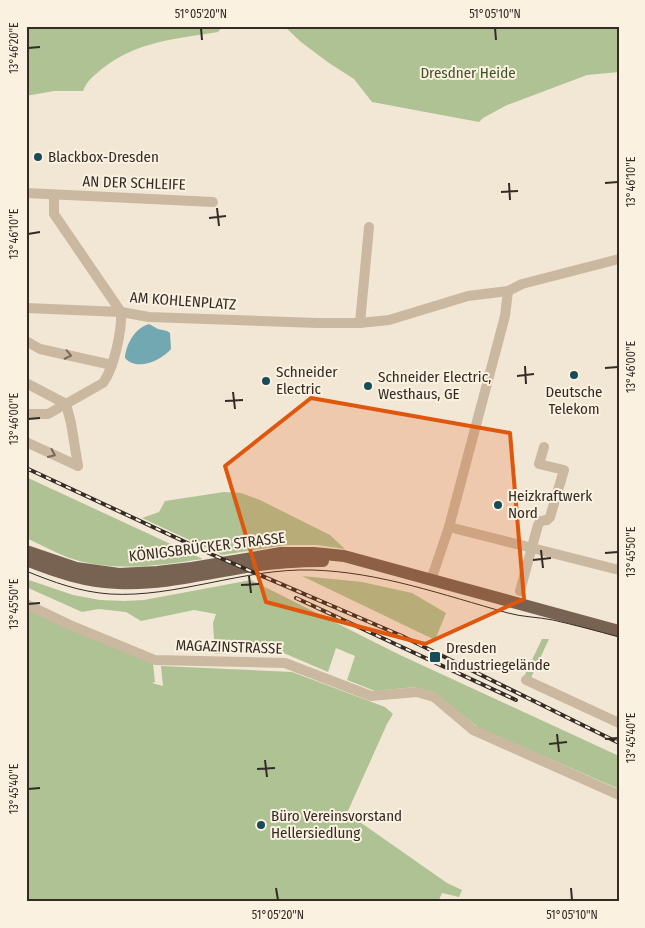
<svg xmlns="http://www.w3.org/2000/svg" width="645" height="928" viewBox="0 0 645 928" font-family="'Fira Sans Condensed',sans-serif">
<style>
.green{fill:#aec294}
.water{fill:#72a8b1}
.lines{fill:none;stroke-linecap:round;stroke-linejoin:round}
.minor{stroke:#cbb8a0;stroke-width:10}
.major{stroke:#786353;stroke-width:12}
.tram{stroke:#342b24;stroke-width:1}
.rail-casing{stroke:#342b24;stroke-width:4}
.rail{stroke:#faf1e1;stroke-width:2;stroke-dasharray:5.5;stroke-linecap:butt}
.oneway{stroke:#786a5c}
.marked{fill:#df570d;fill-opacity:0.2;stroke:#df570d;stroke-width:4;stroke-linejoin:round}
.ticks{fill:none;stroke:#342b24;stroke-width:2}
.poi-dot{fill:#174d58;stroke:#faf1e1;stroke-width:2}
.labels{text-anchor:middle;stroke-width:4;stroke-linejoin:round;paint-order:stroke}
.park-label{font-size:15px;fill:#3e5426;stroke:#faf1e1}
.poi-label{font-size:15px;fill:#342b24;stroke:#faf1e1;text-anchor:start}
.street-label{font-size:15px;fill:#342b24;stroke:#faf1e1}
.neatline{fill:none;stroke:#342b24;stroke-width:2}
.ticks-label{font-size:12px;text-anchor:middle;fill:#342b24}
</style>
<rect width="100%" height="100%" fill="#f2e7d5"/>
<g class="green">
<path d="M26 26H223L218 32C176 39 138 41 103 68 95 75 87 80 83 91H54L26 96Z"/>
<path d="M284 26H619V72L587 75 507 105 483 118 479 122 372 102 354 79 329 63 301 42Z"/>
<path d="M26 477 203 559C161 565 118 572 76 560 59 555 42 545 26 538Z"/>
<path d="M224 492 241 493 260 500 330 535 345 549 317 545H286L222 555 142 518 159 512 165 501Z"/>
<path d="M302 576 362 582 412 593 446 613 435 640Z"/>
<path d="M26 579 73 595 100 600 124 601 144 600 251 580 400 655 619 756V789L479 728 437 695 415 687 375 691 347 680 355 656 336 648 328 672 279 651 215 654 213 623 216 614 194 610 141 621 126 612 99 609 82 612 26 587Z"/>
<path d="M26 607 153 663 155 682 152 683 163 686 161 666 292 672 385 707 393 714 387 724 347 813 447 883 462 890 459 897 442 893 438 902H26Z"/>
<path d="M542 639H549L528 684 522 681Z"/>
</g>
<path class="water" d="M149 324 158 329 167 331 170 333 171 349C162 360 137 372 125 358 126 344 135 328 149 324Z"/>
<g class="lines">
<g class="minor">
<path d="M26 193 213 202"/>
<path d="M54 195V214L121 312"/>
<path d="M26 308 121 312 149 317 317 323H360L389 320 468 296 508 291 522 284 619 259"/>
<path d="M360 323 369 227"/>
<path d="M26 341 40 349 112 365"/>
<path d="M26 383 66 404 71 423 78 466"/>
<path d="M26 414H48L103 383C114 368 122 331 121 312"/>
<path d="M26 442 78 466"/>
<path d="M449 527 619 570"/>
<path d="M431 580 449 527 505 316 508 291"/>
<path d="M520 591 538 525 541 521 547 520 550 517 564 470 539 464 544 447"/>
<path d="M26 604 70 625 155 660 285 663 371 696 417 692 434 697 473 730 619 795"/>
<path d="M526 680 619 723"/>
</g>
<g class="major">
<path d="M26 551 76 568 119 574 157 572 192 568 281 553H314L344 556 619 631"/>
<path d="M26 560C56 572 86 582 118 583 159 585 200 575 240 568 267 563 295 561 323 561"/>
</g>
<path class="tram" d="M26 571C53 582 80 592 110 594 176 598 244 568 312 570 380 572 443 595 508 613 522 617 538 617 553 620 575 625 597 631 619 637"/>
<defs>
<g id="rail">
<path d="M26 468 211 554 402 636 619 743"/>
<path d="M296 598 516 700"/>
</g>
</defs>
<use href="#rail" class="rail-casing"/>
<use href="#rail" class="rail"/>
</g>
<defs><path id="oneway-chevron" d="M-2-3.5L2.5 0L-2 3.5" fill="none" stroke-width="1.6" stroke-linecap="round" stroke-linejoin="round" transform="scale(1.25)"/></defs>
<g class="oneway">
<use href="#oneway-chevron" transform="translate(68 355) rotate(12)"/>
<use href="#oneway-chevron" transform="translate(52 454) rotate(25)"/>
</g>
<path class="marked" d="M311 398 510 433 524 599 425 644 266 602 225 466Z"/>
<path class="ticks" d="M201 28 202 40M495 28 496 40M28 48 40 47M509 183 510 200M605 183 618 182M501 192 518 191M217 208 219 226M209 218 226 216M28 234 40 232M525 366 526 384M605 368 618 367M517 376 534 374M233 392 235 409M225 401 243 400M28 419 40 418M541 550 543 568M605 553 618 552M533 560 551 558M249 576 251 593M241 585 259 584M28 604 40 603M557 734 559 752M605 739 618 738M549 744 567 742M265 760 267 777M257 769 275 768M28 789 40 788M276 888 278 900M571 888 572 900"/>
<g class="poi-dot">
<circle cx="38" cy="157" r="5"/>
<circle cx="574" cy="375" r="5"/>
<circle cx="266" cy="381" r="5"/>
<circle cx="368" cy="386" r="5"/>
<circle cx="498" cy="505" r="5"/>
<rect x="429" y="651" width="12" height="12" rx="2.5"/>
<circle cx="261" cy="825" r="5"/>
</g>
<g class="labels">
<g class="park-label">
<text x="468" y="78">Dresdner Heide</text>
</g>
<g class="poi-label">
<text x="48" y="162">Blackbox-Dresden</text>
<text x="276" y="377">Schneider<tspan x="276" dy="17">Electric</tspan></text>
<text x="378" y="382">Schneider Electric,<tspan x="378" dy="17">Westhaus, GE</tspan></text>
<text x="574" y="397" text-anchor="middle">Deutsche<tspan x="574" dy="17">Telekom</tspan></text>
<text x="508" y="501">Heizkraftwerk<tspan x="508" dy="17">Nord</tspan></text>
<text x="446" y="653">Dresden<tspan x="446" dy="17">Industriegelände</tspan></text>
<text x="271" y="821">Büro Vereinsvorstand<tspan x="271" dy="17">Hellersiedlung</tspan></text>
</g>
<g class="street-label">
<text transform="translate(134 183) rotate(2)" y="5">AN DER SCHLEIFE</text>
<text transform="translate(183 301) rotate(4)" y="5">AM KOHLENPLATZ</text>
<text transform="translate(207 547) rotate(-7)" y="5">KÖNIGSBRÜCKER STRASSE</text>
<text transform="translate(229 647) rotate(2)" y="5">MAGAZINSTRASSE</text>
</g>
</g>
<rect width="645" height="928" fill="none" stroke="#faf1e1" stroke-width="55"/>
<rect x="28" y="28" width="590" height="872" class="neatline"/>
<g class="ticks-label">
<text x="201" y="18">51°05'20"N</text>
<text x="495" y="18">51°05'10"N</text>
<text transform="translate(14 48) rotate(-90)" y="4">13°46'20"E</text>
<text transform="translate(631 182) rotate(-90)" y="4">13°46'10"E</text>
<text transform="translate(14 234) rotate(-90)" y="4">13°46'10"E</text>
<text transform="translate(631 367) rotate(-90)" y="4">13°46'00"E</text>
<text transform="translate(14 419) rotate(-90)" y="4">13°46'00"E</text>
<text transform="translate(631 552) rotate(-90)" y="4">13°45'50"E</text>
<text transform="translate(14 604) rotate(-90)" y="4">13°45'50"E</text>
<text transform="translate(631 738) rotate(-90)" y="4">13°45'40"E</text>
<text transform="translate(14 789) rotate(-90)" y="4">13°45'40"E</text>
<text x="278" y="919">51°05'20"N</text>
<text x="572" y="919">51°05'10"N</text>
</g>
</svg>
